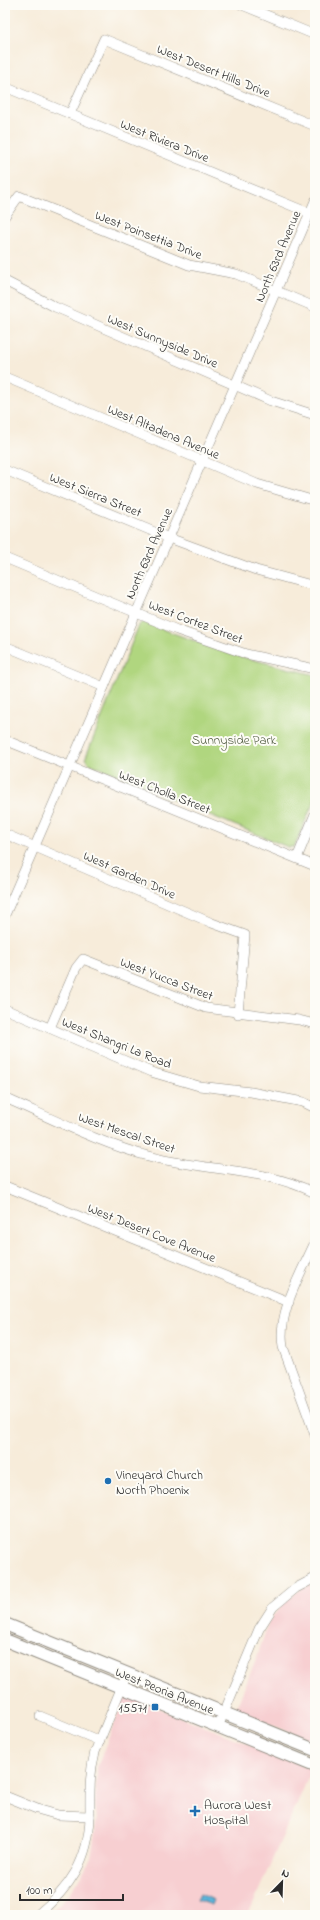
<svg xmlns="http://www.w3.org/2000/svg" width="320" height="1920" viewBox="0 0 320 1920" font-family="'Indie Flower',sans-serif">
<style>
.built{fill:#f7cfd1}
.green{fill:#b0d67f;stroke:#6e8055}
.water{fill:url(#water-ripples);stroke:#447082}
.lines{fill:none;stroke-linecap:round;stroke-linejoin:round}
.minor-casing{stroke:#918c82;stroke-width:10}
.major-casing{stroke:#918c82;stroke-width:14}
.minor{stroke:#fff;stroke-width:9}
.major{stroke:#fff;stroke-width:12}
.poi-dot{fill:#1f6fb2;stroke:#fdfcf7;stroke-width:1.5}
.labels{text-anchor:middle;stroke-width:4;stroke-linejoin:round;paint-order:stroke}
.street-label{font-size:13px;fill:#2b2b2b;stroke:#fdfcf7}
.park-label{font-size:13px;fill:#535e44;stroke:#fdfcf7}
.poi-label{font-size:13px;fill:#2b2b2b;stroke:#fdfcf7;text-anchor:start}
</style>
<defs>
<pattern id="water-ripples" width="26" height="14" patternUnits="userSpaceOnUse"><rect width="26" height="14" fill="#5cb4d9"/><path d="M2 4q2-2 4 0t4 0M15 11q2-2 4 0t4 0" fill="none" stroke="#4c93b0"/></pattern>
</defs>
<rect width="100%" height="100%" fill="#fdfcf7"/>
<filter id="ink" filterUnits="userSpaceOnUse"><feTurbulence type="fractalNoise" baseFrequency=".025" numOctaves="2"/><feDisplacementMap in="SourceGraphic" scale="8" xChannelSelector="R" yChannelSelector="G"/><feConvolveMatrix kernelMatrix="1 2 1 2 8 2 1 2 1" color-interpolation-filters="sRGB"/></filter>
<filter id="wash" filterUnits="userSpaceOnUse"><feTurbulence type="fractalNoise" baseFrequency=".012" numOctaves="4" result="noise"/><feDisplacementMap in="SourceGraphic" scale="16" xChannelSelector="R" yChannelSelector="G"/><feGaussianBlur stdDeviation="0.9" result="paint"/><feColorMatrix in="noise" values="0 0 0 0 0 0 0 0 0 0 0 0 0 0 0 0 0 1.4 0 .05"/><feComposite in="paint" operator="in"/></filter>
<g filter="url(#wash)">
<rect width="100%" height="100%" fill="#f7ecda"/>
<g class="built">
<path d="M315 1582V1742L239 1712 236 1708 256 1660 269 1621 284 1602 303 1588Z"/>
<path d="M128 1696 312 1769 248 1915H47L67 1897 75 1886 91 1858 97 1818 95 1804 97 1767 124 1698Z"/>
</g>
<path class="green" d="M142 622 234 655 315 675V799L294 847H288L161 795 147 787 90 764 85 759 139 625Z"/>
<path class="water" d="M200 1894 214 1900 212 1905 197 1900Z"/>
</g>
<g filter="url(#ink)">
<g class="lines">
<defs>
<g id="minor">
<path d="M242 5 315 35"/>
<path d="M5 87 314 215"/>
<path d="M70 114 104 39 315 126"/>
<path d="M5 216 19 196 189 265 236 274 315 307"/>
<path d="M5 281 55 307 271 401 315 415"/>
<path d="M5 377 257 484 315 501"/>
<path d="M5 470 169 538 256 570 315 586"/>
<path d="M5 558 177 630 246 654 315 669"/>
<path d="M5 646 104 687"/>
<path d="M5 740 315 866"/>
<path d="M5 834 212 923 245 935 238 1014"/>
<path d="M297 858 315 814"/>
<path d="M5 915 315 201"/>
<path d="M5 1009 151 1072 199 1086 251 1092 303 1102 315 1108"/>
<path d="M50 1028 76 968 83 959 206 1008 299 1020 315 1024"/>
<path d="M5 1098C53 1119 101 1144 152 1157 206 1171 265 1168 315 1193"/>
<path d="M5 1186 289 1302"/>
<path d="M315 1242C301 1274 277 1312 283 1347L315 1435"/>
<path d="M40 1716 100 1741"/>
<path d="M218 1727 259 1629 273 1607 296 1588 315 1578"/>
<path d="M5 1796 37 1809 58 1815 90 1816"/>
<path d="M37 1915C70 1888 89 1860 90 1816 90 1792 89 1775 95 1752L127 1674"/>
</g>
<g id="major">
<path d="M5 1624 315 1750"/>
<path d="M5 1640 315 1766"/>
</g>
</defs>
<use href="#minor" class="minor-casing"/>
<use href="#major" class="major-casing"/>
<use href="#minor" class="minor"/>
<use href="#major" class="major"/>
</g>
</g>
<g class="poi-dot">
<circle cx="108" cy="1481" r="4"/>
<rect x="151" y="1703" width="8" height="8" rx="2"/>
<path d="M193 1805h4v4h4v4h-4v4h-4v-4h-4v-4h4z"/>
</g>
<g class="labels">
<g class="street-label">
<text transform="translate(214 70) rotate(22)" y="5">West Desert Hills Drive</text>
<text transform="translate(165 140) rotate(22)" y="5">West Riviera Drive</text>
<text transform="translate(149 234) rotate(21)" y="5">West Poinsettia Drive</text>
<text transform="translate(277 256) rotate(-67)" y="5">North 63rd Avenue</text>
<text transform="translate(163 340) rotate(23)" y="5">West Sunnyside Drive</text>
<text transform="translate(164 431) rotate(23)" y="5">West Altadena Avenue</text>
<text transform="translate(96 494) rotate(22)" y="5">West Sierra Street</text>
<text transform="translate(148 553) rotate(-66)" y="5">North 63rd Avenue</text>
<text transform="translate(196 621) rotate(21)" y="5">West Cortez Street</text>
<text transform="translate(165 791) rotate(22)" y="5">West Cholla Street</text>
<text transform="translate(130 874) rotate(24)" y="5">West Garden Drive</text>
<text transform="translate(167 978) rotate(21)" y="5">West Yucca Street</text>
<text transform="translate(117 1042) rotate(22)" y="5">West Shangri La Road</text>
<text transform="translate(127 1132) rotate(19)" y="5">West Mescal Street</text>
<text transform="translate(152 1232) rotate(22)" y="5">West Desert Cove Avenue</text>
<text transform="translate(165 1690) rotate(22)" y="5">West Peoria Avenue</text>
</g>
<g class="park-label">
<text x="234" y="744">Sunnyside Park</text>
</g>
<g class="poi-label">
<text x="116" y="1479">Vineyard Church<tspan x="116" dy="15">North Phoenix</tspan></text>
<text x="147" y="1712" text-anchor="end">15571</text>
<text x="204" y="1809">Aurora West<tspan x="204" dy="15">Hospital</tspan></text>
</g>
</g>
<rect width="320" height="1920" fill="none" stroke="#fdfcf7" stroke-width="20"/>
<g transform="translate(282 1882) rotate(23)" stroke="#fdfcf7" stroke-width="3" paint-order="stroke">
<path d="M0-3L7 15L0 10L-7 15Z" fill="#2b2b2b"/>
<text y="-6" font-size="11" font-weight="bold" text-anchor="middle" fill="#2b2b2b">N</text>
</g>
<path d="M20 1894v6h103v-6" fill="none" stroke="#2b2b2b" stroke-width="2"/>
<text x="26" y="1894" font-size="12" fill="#2b2b2b" stroke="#fdfcf7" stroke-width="3" paint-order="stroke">100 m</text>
</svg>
